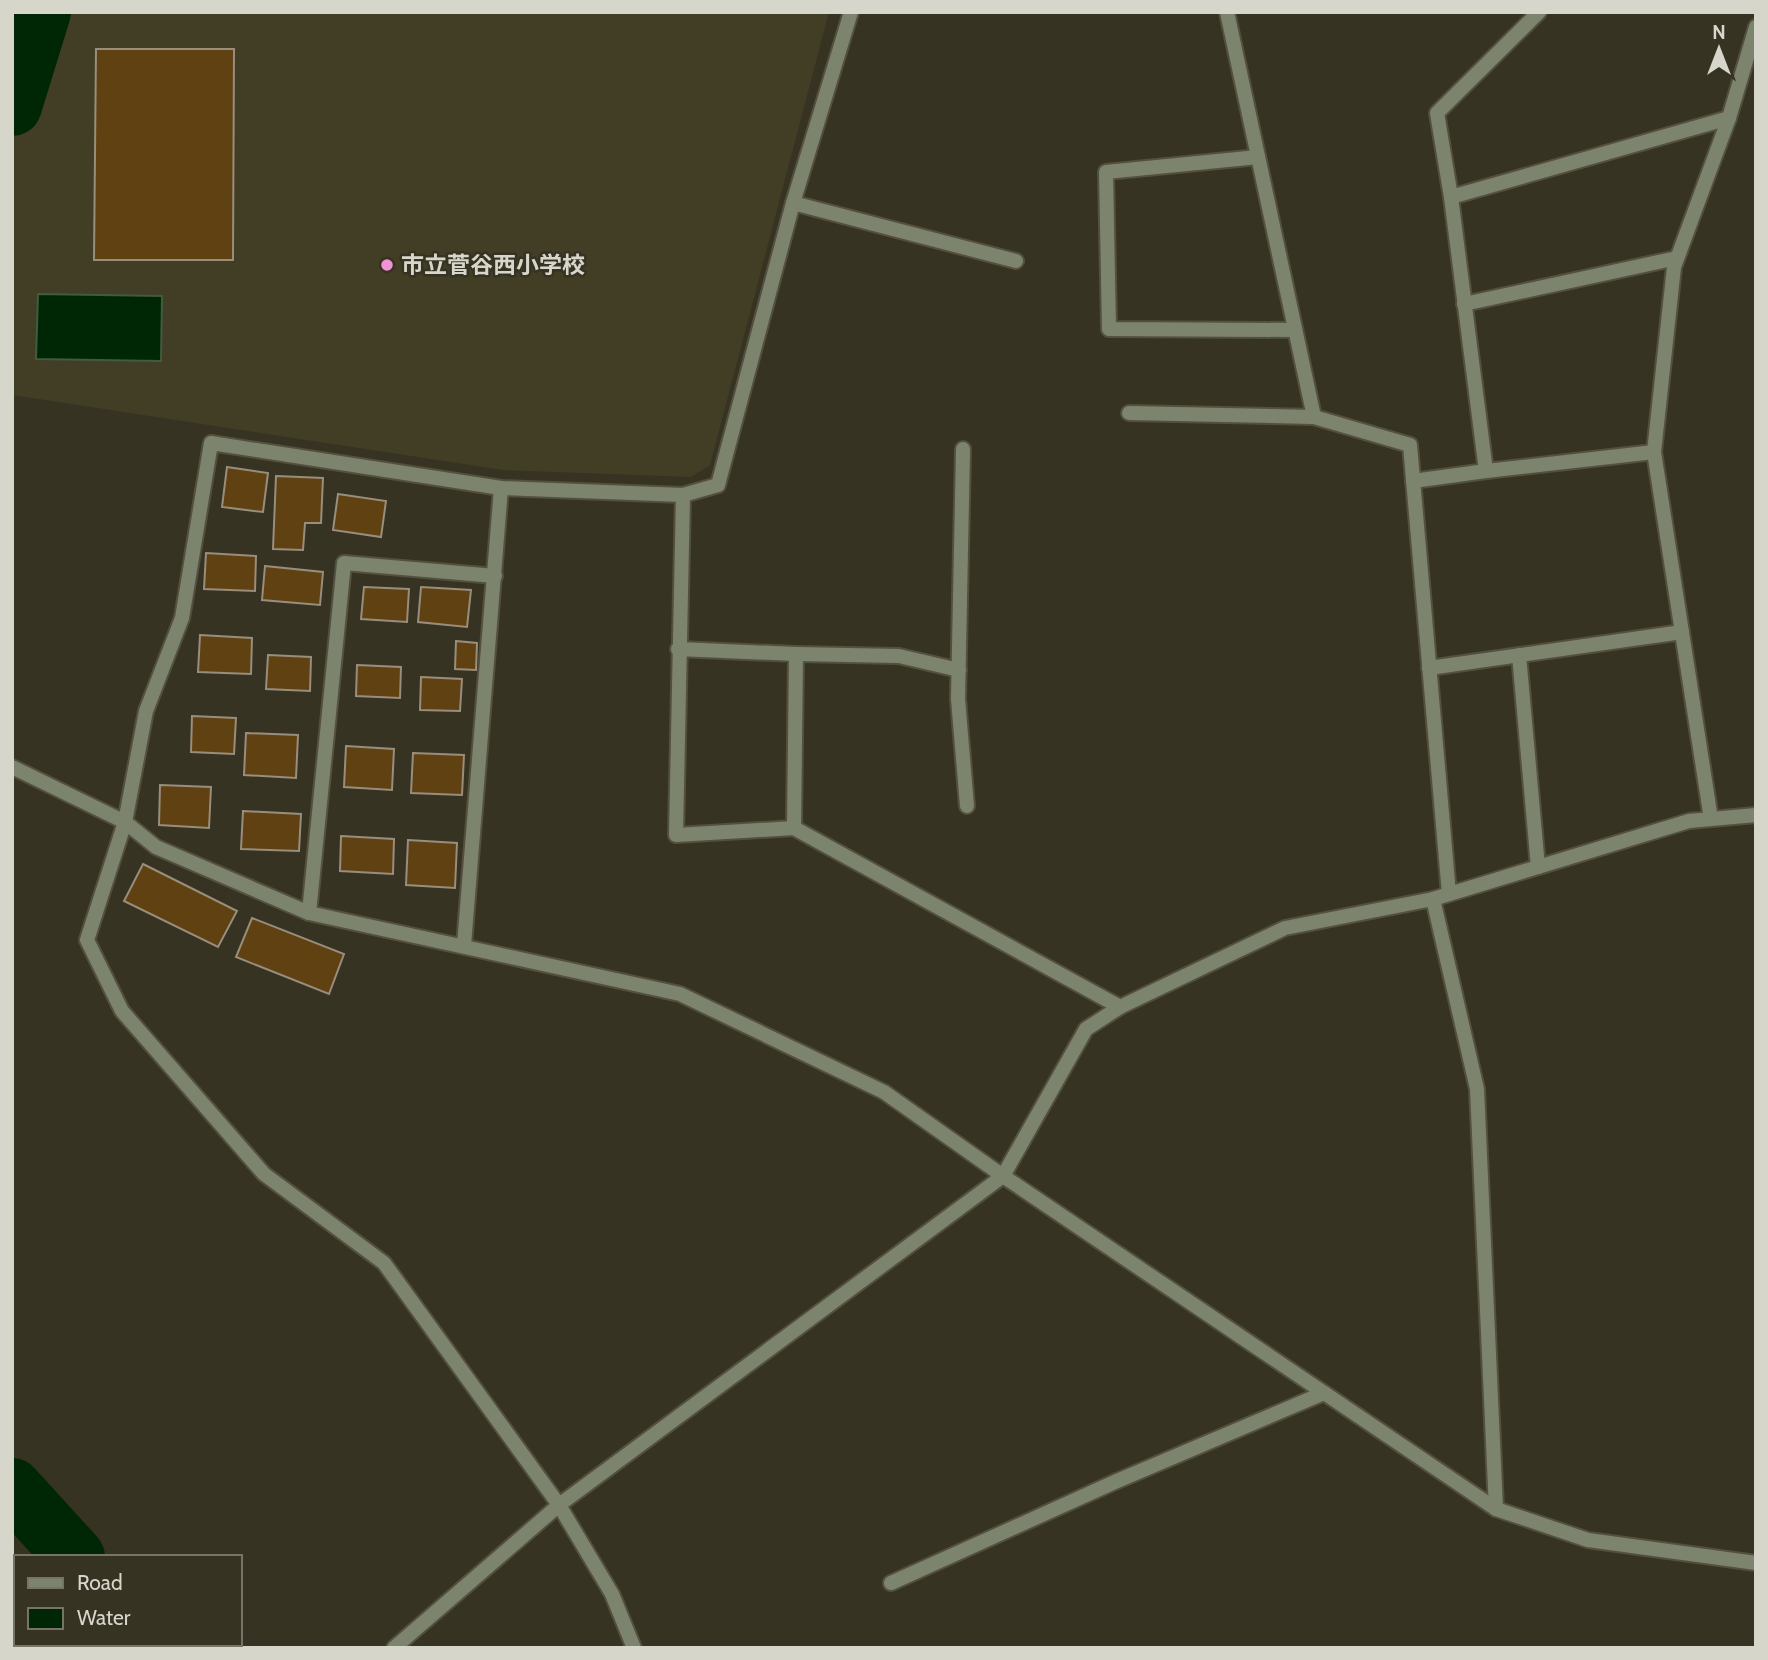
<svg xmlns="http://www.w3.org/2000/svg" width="1768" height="1660" viewBox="0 0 1768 1660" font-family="Cabin,'Noto Sans JP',sans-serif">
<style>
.built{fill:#423d25}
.water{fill:#002705;stroke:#405c40;stroke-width:2}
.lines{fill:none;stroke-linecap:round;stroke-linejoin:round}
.river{stroke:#002705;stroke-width:60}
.building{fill:#604111;stroke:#998d7d;stroke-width:2}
.minor-casing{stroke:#535040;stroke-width:18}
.minor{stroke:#7d846e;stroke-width:14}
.poi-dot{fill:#f391d6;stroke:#363322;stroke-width:2.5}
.labels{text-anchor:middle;stroke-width:5;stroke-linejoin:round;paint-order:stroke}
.poi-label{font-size:23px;font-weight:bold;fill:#d7d6cb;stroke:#363322;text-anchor:start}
</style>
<rect width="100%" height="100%" fill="#363322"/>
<path class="built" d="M55 12H829L710 465 691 477 503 470 12 395V135Z"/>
<path class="water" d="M38 294 162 296 161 361 36 359Z"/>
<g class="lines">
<g class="river">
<path d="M12 106 41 12"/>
<path d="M12 1488 75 1557"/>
<path d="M151 1644 155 1648"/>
</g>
</g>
<g class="building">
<path d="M96 49H234L233 260H94Z"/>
<path d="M227 467 268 473 263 512 222 507Z"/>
<path d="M276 476 323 478 321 523H305L303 550 273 549Z"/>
<path d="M338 494 386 501 381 537 333 530Z"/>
<path d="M206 553 256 556 255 591 204 589Z"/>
<path d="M265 566 323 572 320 605 262 600Z"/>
<path d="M364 587 409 589 407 622 361 619Z"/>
<path d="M421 587 471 590 467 627 418 622Z"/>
<path d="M200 635 252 638 251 674 198 672Z"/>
<path d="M456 641 477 643 476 670 455 669Z"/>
<path d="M268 655 311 657 310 691 266 689Z"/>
<path d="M357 665 401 667 400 698 356 696Z"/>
<path d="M421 677 462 679 460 711 420 710Z"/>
<path d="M192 716 236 718 234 754 191 752Z"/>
<path d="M246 733 298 735 296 778 244 775Z"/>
<path d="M346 746 394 749 392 790 344 787Z"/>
<path d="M413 753 464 755 462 795 411 793Z"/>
<path d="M160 785 211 787 209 828 159 825Z"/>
<path d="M243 811 301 814 299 851 241 849Z"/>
<path d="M341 836 394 839 393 874 340 871Z"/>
<path d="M408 840 457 843 455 888 406 885Z"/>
<path d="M143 864 237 911 218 947 124 901Z"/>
<path d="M252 918 344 954 329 994 236 957Z"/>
</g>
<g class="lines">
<defs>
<g id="minor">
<path d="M1227 12 1314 417"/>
<path d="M1539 12 1437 113 1451 197 1729 118 1756 27"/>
<path d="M1258 157 1106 172 1109 329 1295 330"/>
<path d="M1451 197 1486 471 1654 452"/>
<path d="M793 203 1016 261"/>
<path d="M1464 304 1677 258"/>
<path d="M1129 413 1314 417 1410 445 1449 894"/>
<path d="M963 449 958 699 967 806"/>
<path d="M1413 481 1486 471"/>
<path d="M678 649 796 654 794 828 676 835 683 495"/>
<path d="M796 654 899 656 959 670"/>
<path d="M1519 655 1538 867"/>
<path d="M1429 668 1682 632"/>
<path d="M12 767 125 822 156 847 309 913 680 994 884 1092 1003 1176 1496 1509 1588 1540 1756 1563"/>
<path d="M1711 819 1654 452 1674 267 1729 118"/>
<path d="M794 828 1120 1007"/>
<path d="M1433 899 1477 1089 1496 1509"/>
<path d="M309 913 344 563 495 576"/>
<path d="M464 945 501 488"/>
<path d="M891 1583 1117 1481 1324 1393"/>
<path d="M394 1648 559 1505 1003 1176 1086 1029 1120 1007 1285 928 1433 899 1689 821 1756 815"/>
<path d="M634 1648 612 1594 559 1505 384 1263 264 1174 122 1011 87 940 125 822 146 711 182 618 211 443 501 488 683 495 718 485 793 203 851 12"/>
</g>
</defs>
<use href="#minor" class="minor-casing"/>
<use href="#minor" class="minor"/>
</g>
<circle class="poi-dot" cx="387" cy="265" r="7"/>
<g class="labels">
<g class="poi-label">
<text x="401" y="273">市立菅谷西小学校</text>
</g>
</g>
<rect width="1768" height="1660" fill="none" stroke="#d7d6cb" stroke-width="28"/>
<rect x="14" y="1555" width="228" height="91" fill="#363322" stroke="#767466" stroke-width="2"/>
<rect x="28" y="1578" width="35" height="10" fill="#7d846e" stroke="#767466" stroke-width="2"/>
<text x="77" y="1590" font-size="21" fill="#d7d6cb">Road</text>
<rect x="28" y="1608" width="35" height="21" fill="#002705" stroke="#767466" stroke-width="2"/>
<text x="77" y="1625" font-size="21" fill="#d7d6cb">Water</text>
<g transform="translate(1719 49)" stroke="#363322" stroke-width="5" paint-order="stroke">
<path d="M0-5L12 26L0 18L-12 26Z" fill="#d7d6cb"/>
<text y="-10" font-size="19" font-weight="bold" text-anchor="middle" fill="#d7d6cb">N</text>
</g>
</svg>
